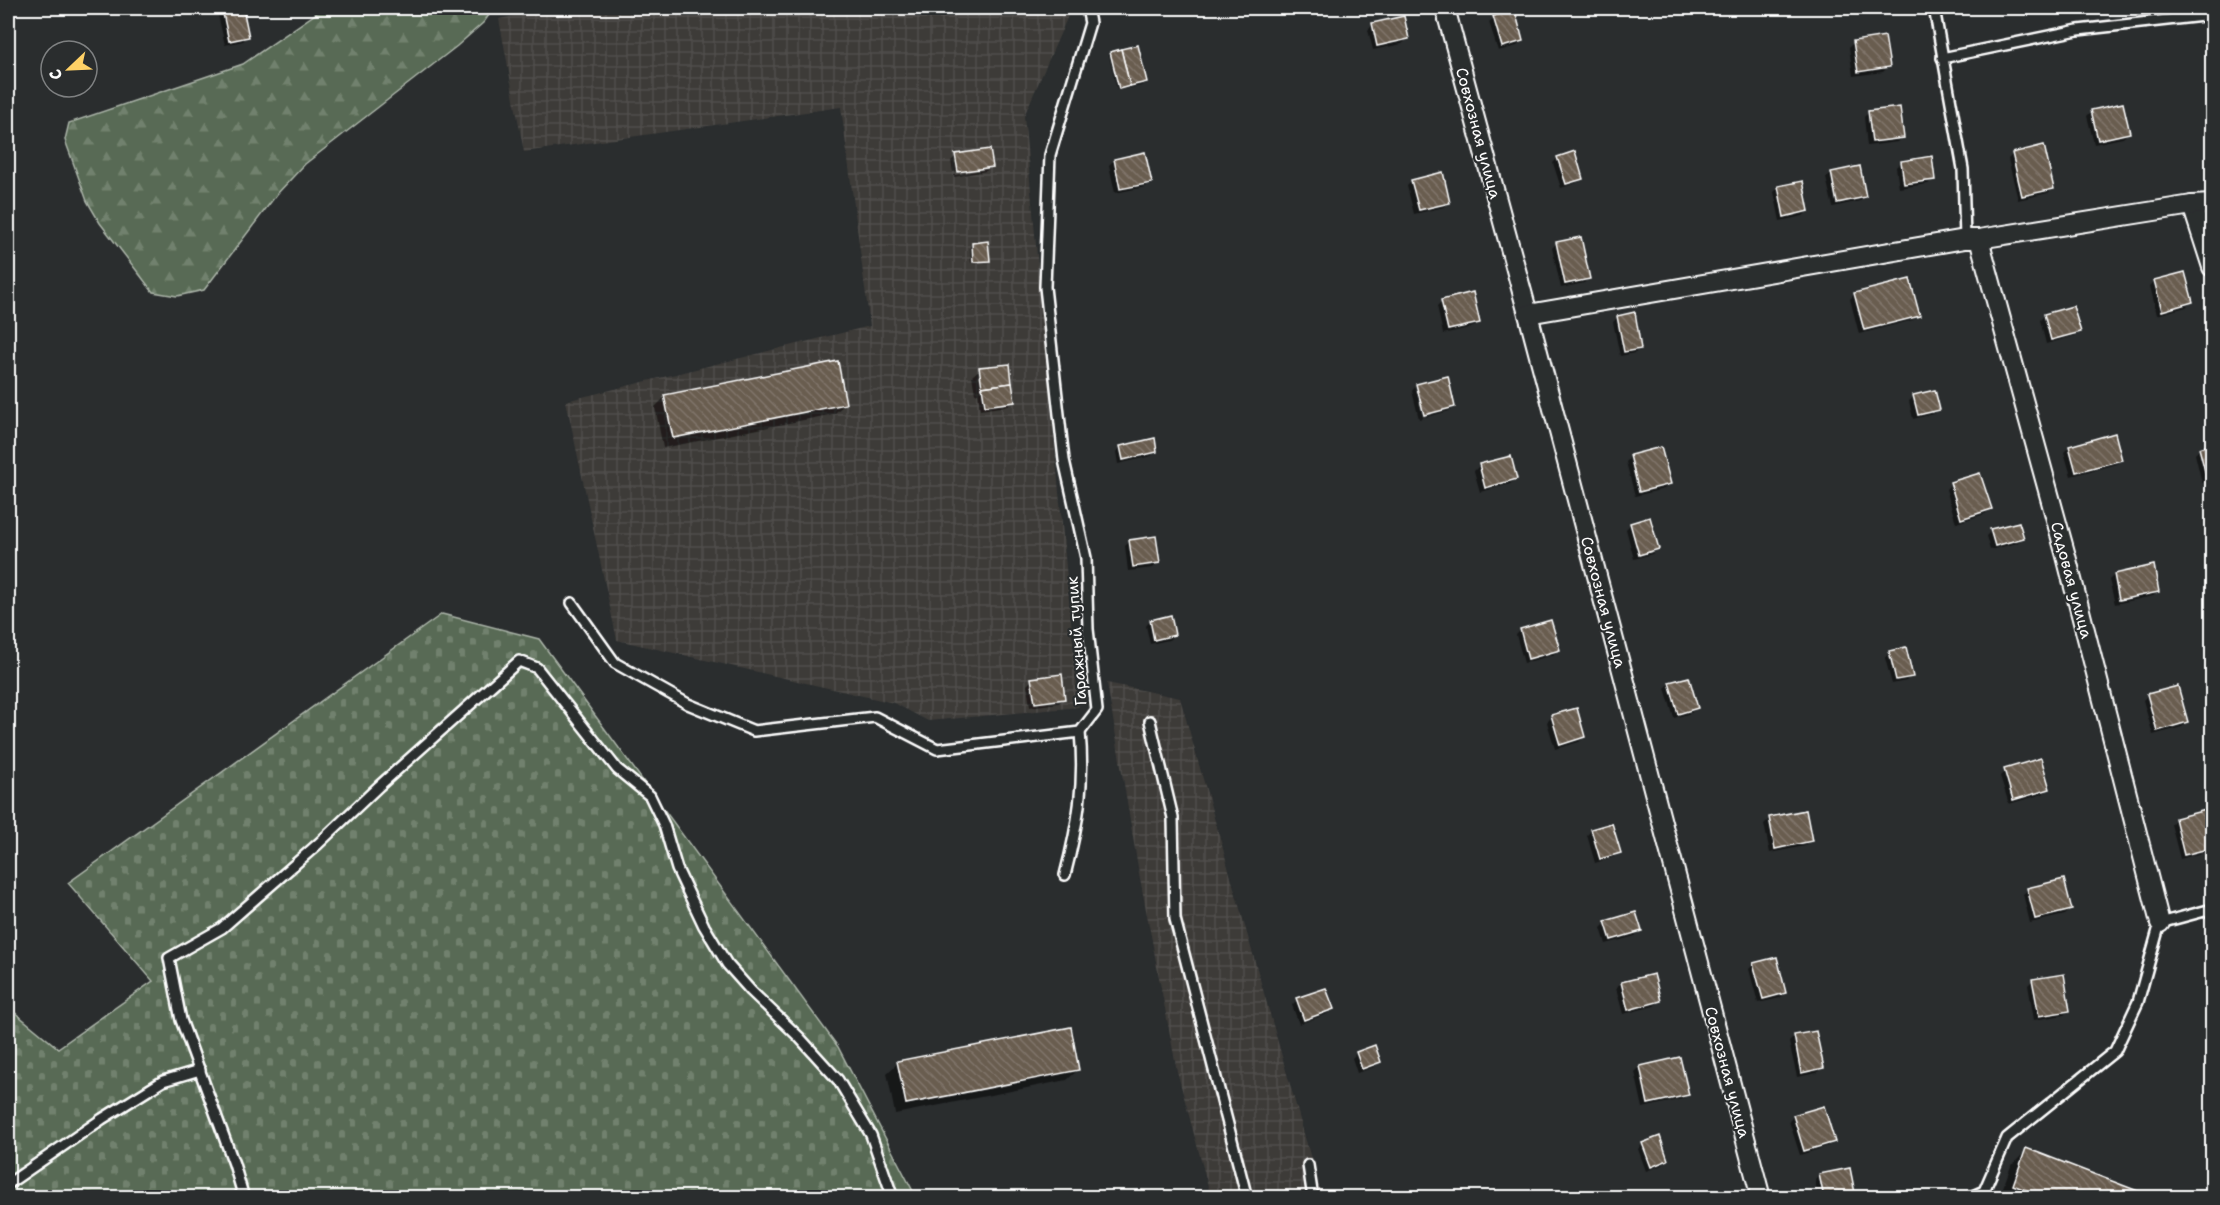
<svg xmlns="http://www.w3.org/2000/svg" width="2220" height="1205" viewBox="0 0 2220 1205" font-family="'Shantell Sans',sans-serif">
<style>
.industrial{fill:url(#industrial-grid)}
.forest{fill:url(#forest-firs);stroke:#acb5aa;stroke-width:1.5}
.cemetery{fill:url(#cemetery-stones);stroke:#acb5aa;stroke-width:1.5}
.shadow{fill:#0007}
.building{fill:url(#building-back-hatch);stroke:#fff;stroke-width:1.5}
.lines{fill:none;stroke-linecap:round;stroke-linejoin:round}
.lane-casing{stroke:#fff;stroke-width:14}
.street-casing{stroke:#fff;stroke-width:22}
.lane{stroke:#2a2d2e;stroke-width:9}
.street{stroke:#2a2d2e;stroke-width:18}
.labels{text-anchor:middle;stroke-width:4.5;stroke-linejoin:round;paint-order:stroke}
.street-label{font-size:16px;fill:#fff;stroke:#2a2d2e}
</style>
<defs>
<pattern id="industrial-grid" width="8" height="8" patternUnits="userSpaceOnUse" patternTransform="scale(1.5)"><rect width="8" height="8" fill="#3d3b38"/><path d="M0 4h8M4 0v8" fill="none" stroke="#504f4c"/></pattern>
<pattern id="forest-firs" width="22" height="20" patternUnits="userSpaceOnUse" patternTransform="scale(1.5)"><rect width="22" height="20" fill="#586b54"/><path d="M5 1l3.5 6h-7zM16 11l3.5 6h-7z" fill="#71816e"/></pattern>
<pattern id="cemetery-stones" width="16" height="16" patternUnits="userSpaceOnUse" patternTransform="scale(1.5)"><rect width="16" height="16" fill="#586b54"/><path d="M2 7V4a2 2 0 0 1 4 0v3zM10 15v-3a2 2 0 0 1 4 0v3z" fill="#71816e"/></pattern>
<pattern id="building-back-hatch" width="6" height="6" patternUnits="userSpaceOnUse" patternTransform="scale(1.5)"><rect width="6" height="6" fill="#695d50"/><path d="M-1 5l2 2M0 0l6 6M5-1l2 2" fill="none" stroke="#80756a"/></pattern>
</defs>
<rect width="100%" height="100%" fill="#2a2d2e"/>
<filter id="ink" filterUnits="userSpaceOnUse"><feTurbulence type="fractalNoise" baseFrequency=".0167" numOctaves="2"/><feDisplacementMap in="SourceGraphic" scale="12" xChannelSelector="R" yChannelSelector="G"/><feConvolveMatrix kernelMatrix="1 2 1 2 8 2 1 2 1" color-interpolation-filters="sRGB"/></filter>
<g filter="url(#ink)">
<g class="industrial">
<path d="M555 8H1067L1068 16 1024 116 1079 707 928 721 894 703 617 640 566 401 870 326 841 107 524 152 499 19Z"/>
<path d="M1107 683 1180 698 1322 1197H1211L1177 1071 1139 873Z"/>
</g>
<path class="forest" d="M324 8H494L484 22 457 46 305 164 277 194 204 290 177 296 153 292 100 223 87 201 65 140 69 123 243 64Z"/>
<path class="cemetery" d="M442 614 539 639 838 1047 916 1197H8V1007L58 1048 153 981 68 883Z"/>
<g class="shadow">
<path d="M236 8H241L248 36 243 41 225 45 218 15 223 10Z"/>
<path d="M1494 18 1522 41 1517 46 1498 51 1489 22Z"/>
<path d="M1373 25 1407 39 1402 44 1373 50 1368 30Z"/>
<path d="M1854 42 1888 67 1883 72 1853 76 1849 47Z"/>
<path d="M1111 53 1146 81 1141 86 1117 90 1109 55Z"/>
<path d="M2092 111 2128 133 2123 138 2094 144 2087 116Z"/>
<path d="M1869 112 1903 137 1898 142 1867 146 1864 117Z"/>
<path d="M2013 154 2053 188 2048 193 2018 200 2008 159Z"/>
<path d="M956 156 991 167 986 171 954 177V175L988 169V166L953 172 951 161Z"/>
<path d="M1558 158 1581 178 1576 183 1561 188 1553 163Z"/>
<path d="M1114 160 1150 182 1145 187 1115 193 1109 165Z"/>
<path d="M1901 162 1933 179 1928 184 1899 188 1896 167Z"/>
<path d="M1831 173 1865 196 1860 201 1833 207 1826 178Z"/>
<path d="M1412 181 1449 202 1444 207 1414 214 1407 186Z"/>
<path d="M1779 187 1808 211 1803 216 1780 221 1774 192Z"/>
<path d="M1557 243 1589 278 1584 283 1561 288 1552 248Z"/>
<path d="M972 244 988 260 986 262 971 263 970 246Z"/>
<path d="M2155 281 2191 302 2186 307 2157 315 2150 286Z"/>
<path d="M1855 294 1918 315 1913 320 1859 334 1850 299Z"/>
<path d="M1442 301 1478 323 1473 327 1443 334 1437 306Z"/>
<path d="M2045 315 2079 331 2074 336 2046 344 2040 320Z"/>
<path d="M1618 317 1640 348 1635 353 1620 356 1613 322Z"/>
<path d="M980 369 1013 401 1008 406 980 410 978 393 975 394 972 376Z"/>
<path d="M1417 386 1454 406 1449 411 1426 417Z"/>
<path d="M1415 387 1423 418 1419 419 1412 391Z"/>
<path d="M665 397 845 404 834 414 663 448 655 407Z"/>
<path d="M1914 397 1938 409 1933 414 1913 419 1909 401Z"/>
<path d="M2212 446V480L2202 483 2195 454 2200 449Z"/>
<path d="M1120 447 1156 451 1151 456 1118 464 1116 452Z"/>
<path d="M2069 447 2121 459 2116 464 2071 476 2064 452Z"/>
<path d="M1631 457 1669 484 1664 489 1635 496 1626 462Z"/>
<path d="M1510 458 1515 479 1510 484 1480 492 1474 471 1479 466Z"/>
<path d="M1951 484 1990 509 1985 514 1956 523 1946 489Z"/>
<path d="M1631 524 1657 549 1652 554 1634 559 1626 529Z"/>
<path d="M1991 531 2022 538 2017 543 1990 550 1986 536Z"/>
<path d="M1130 541 1158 563 1153 568 1128 571 1125 546Z"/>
<path d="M2114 575 2158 591 2153 596 2115 604 2109 580Z"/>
<path d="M1150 621 1174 635 1169 640 1150 644 1146 626Z"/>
<path d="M1521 630 1558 650 1553 655 1524 663 1516 635Z"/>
<path d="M1890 653 1911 676 1906 681 1892 684 1885 658Z"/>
<path d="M1032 680 1064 699 1059 703 1030 707 1027 685Z"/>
<path d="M1670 683 1696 708 1691 713 1674 718 1665 688Z"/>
<path d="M2148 695 2187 722 2182 727 2153 735 2143 700Z"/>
<path d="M1552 717 1584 737 1579 742 1555 749 1547 722Z"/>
<path d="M2005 771 2048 789 2043 794 2009 804 2000 776Z"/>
<path d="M1805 812 1810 841 1805 846 1770 853 1764 824 1769 819Z"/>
<path d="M2205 812 2212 848 2209 851 2180 859 2171 824 2176 819Z"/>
<path d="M1592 830 1619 852 1614 857 1595 863 1587 835Z"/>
<path d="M2028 890 2070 910 2065 915 2030 923 2023 894Z"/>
<path d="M1606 923 1640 931 1635 936 1606 944 1601 928Z"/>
<path d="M1754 964 1785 993 1780 998 1758 1003 1749 969Z"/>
<path d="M2033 980 2069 1010 2064 1015 2034 1020 2028 985Z"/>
<path d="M1621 983 1659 1001 1654 1006 1623 1014 1616 988Z"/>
<path d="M1297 1000 1332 1009 1327 1014 1299 1024 1292 1005Z"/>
<path d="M1794 1037 1822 1068 1817 1073 1797 1077 1789 1042Z"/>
<path d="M1357 1053 1379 1062 1374 1067 1357 1073 1352 1058Z"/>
<path d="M898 1063 1078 1070 1067 1080 895 1114 887 1073Z"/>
<path d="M1640 1067 1687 1095 1682 1099 1643 1108 1635 1072Z"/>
<path d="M1794 1116 1833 1142 1828 1146 1800 1155 1789 1121Z"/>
<path d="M1643 1144 1667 1160 1662 1165 1646 1171 1638 1149Z"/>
<path d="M2027 1150 2152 1198H1999L2011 1166Z"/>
<path d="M1820 1175 1854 1198H1818L1815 1180Z"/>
</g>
<g class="building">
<path d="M229 8H243L249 37 229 41 222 9Z"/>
<path d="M1515 10 1523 41 1502 47 1493 16Z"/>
<path d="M1404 16 1409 39 1377 46 1372 23Z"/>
<path d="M1885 36 1890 67 1858 72 1853 41Z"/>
<path d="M1138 45 1147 82 1130 86 1121 49Z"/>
<path d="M1121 49 1130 86 1119 89 1110 52Z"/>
<path d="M2123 103 2130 133 2098 140 2091 110Z"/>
<path d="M1900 107 1904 138 1872 142 1868 111Z"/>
<path d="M2044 145 2054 189 2022 196 2012 153Z"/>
<path d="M990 149 993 167 958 172 955 154Z"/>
<path d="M1575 151 1583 179 1566 184 1557 157Z"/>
<path d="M1145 152 1152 183 1120 189 1114 159Z"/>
<path d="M1932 156 1935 180 1904 184 1901 161Z"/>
<path d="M1860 166 1866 197 1837 203 1831 172Z"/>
<path d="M1443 172 1450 203 1419 210 1411 180Z"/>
<path d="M1803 181 1809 211 1784 217 1778 186Z"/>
<path d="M1581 237 1590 279 1565 284 1556 242Z"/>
<path d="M988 241 990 261 973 262 972 243Z"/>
<path d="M2185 272 2193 302 2162 311 2154 280Z"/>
<path d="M1910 279 1920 316 1864 330 1854 293Z"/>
<path d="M1473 292 1480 323 1448 330 1441 300Z"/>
<path d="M2073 306 2081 332 2051 340 2044 314Z"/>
<path d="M1635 312 1641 349 1624 352 1617 316Z"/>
<path d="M838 361 846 404 673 438 664 395Z"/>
<path d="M1010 364 1012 383 982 387 979 367Z"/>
<path d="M1448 376 1455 407 1424 415 1416 384Z"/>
<path d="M1012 383 1015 402 985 406 982 387Z"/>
<path d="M1935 390 1940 410 1918 415 1913 395Z"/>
<path d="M2115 433 2122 460 2076 472 2069 446Z"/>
<path d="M1155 438 1157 452 1123 460 1120 446Z"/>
<path d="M2212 444V477L2207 479 2199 448Z"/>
<path d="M1661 447 1671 484 1639 492 1630 455Z"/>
<path d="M1511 456 1517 479 1485 488 1479 464Z"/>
<path d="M1980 473 1992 509 1961 519 1950 482Z"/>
<path d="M1650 517 1659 549 1639 555 1630 523Z"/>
<path d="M2019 522 2024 538 1995 546 1990 529Z"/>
<path d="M1156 536 1160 563 1133 567 1129 540Z"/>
<path d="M2154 565 2159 592 2119 600 2114 574Z"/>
<path d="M1171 615 1175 635 1154 640 1150 620Z"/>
<path d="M1551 620 1560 650 1528 659 1520 629Z"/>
<path d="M1906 647 1913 677 1896 680 1889 651Z"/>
<path d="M1062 674 1065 699 1035 703 1031 678Z"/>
<path d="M1689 677 1698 708 1678 714 1669 682Z"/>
<path d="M2178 686 2188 722 2157 731 2147 694Z"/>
<path d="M1577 708 1585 737 1560 745 1551 715Z"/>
<path d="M2041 758 2050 789 2013 800 2004 769Z"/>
<path d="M1806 810 1812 841 1775 849 1769 817Z"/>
<path d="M2206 810 2212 834V848L2184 855 2175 818Z"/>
<path d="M1612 823 1621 853 1600 859 1591 829Z"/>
<path d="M2064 879 2072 910 2035 919 2027 888Z"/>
<path d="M1636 912 1642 931 1611 940 1605 921Z"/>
<path d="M1777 957 1786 993 1763 999 1753 963Z"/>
<path d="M1654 974 1661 1001 1628 1010 1621 982Z"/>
<path d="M2064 974 2070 1011 2039 1016 2032 979Z"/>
<path d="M1326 988 1334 1009 1304 1020 1296 998Z"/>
<path d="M1071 1027 1079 1070 906 1104 897 1061Z"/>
<path d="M1816 1031 1824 1068 1801 1073 1794 1035Z"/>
<path d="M1375 1045 1381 1062 1362 1069 1356 1052Z"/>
<path d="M1680 1057 1689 1095 1648 1104 1640 1066Z"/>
<path d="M1824 1106 1835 1142 1804 1151 1793 1115Z"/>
<path d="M1660 1136 1668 1160 1651 1167 1642 1143Z"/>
<path d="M2026 1148 2156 1198H2045L2013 1185Z"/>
<path d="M1850 1168 1856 1198H1824L1819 1174Z"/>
</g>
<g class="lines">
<defs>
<g id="lane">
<path d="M1934 8 1963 169 1965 239"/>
<path d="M1942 58 2078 30 2212 15"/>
<path d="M572 603 615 663 688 704 754 731 875 717 937 749 1080 732 1097 710 1088 629 1086 558 1064 460 1045 287 1050 155 1090 23 1087 8"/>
<path d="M1150 721 1173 818 1175 919 1247 1198"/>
<path d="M1065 875C1078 825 1085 784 1080 732"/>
<path d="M1308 1165 1313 1198"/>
<path d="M8 1184 102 1119 163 1081 200 1070"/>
<path d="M1984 1191 1997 1198"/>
<path d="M244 1198 234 1164 181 1020 169 958 222 928 318 844 379 786 519 661 537 668 617 769 650 796 664 825 677 869 704 926 727 964 751 991 799 1037 838 1080 871 1135 893 1198"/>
<path d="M1968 1198 1984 1191 2007 1138 2115 1051 2138 1002 2160 923 2212 909"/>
</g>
<g id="street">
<path d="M1445 8 1528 314 1761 1198"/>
<path d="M2192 205 2212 267"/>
<path d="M1979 239 2066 556 2160 923"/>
<path d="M1528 314 1965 239H1979L2192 205 2212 204"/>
</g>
</defs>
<use href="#lane" class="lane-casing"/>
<use href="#street" class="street-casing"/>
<use href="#lane" class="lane"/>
<use href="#street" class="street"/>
</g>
</g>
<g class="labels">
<g class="street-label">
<text transform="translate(1479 133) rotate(75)" y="6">Совхозная улица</text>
<text transform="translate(2072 580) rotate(75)" y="6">Садовая улица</text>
<text transform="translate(1604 602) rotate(75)" y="6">Совхозная улица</text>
<text transform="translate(1076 641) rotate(-94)" y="6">Гаражный тупик</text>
<text transform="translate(1728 1072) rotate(75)" y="6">Совхозная улица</text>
</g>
</g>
<rect width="2220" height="1205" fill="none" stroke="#2a2d2e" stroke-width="30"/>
<rect x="15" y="15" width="2190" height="1175" fill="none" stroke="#fff" stroke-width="2" filter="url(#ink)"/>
<g transform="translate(69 69) rotate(247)"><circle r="28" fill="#2a2d2e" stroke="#7f8182" stroke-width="1.5"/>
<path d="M0-4.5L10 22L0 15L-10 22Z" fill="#ffd166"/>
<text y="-9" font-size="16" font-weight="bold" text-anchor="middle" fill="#ffffff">С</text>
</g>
</svg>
